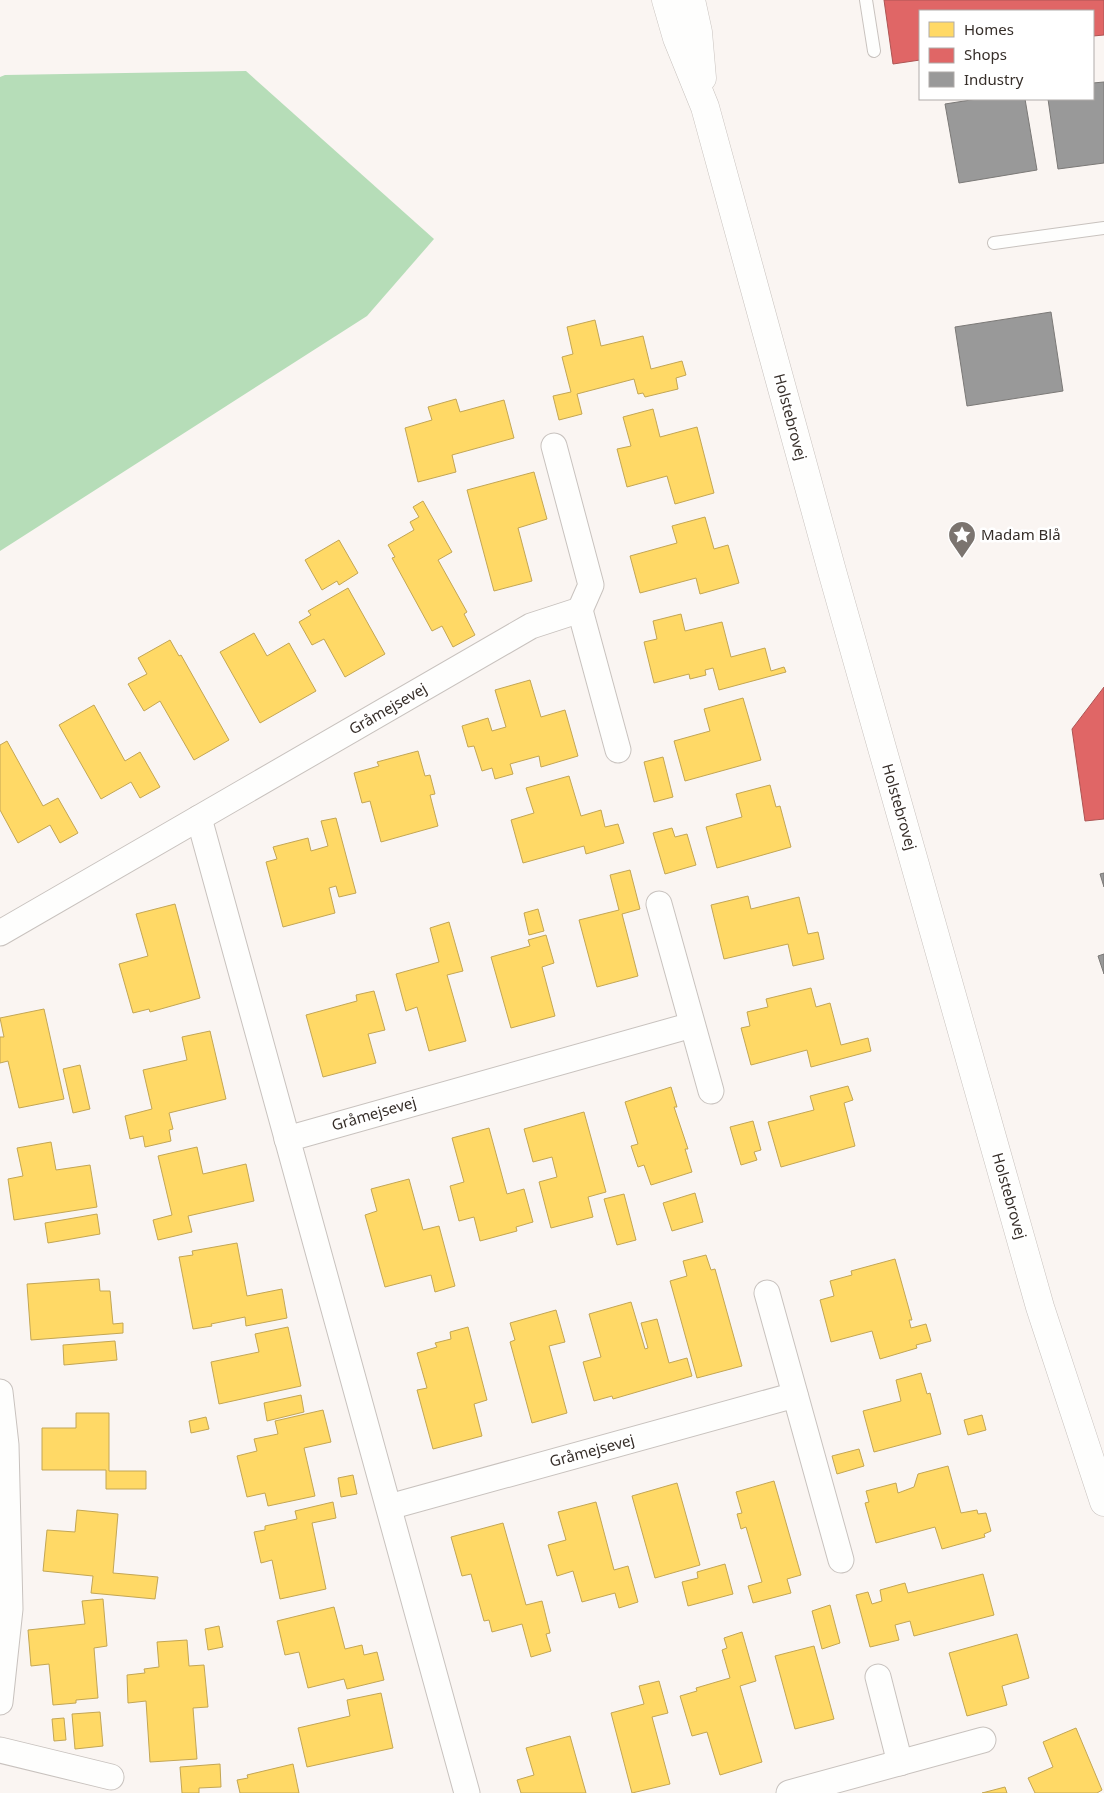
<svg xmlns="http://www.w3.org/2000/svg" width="1104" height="1793" viewBox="0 0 1104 1793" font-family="'Noto Sans',sans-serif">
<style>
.forest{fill:#b6ddb8}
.homes{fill:#ffd966;stroke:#c3a654}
.shops{fill:#e06666;stroke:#ad5554}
.industry{fill:#999;stroke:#7b7977}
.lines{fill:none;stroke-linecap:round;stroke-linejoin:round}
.service-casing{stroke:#c8c2be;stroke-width:14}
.minor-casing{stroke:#c8c2be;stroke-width:27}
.tertiary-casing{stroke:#c8c2be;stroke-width:29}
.service{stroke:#fefefd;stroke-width:12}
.minor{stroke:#fefefd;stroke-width:25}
.tertiary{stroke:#fefefd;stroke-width:28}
.labels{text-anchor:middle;stroke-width:5;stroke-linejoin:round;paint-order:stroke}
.street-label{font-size:15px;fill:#362e29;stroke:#fff}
.poi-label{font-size:15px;fill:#362e29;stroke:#fff;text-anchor:start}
</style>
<rect width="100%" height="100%" fill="#faf5f2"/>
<path class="forest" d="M246 71 434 239 367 316 0 551V77L5 75Z"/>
<g class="homes">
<path d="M595 320 601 346 643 336 651 369 682 361 686 375 676 378 678 389 645 397 643 393 638 394 634 379 577 394 582 414 559 420 553 396 571 392 562 357 573 354 567 327Z"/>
<path d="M456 399 460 412 504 400 514 438 452 455 456 472 418 482 405 428 432 420 428 407Z"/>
<path d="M653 409 660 437 697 427 714 493 675 504 667 476 627 487 617 449 631 446 623 417Z"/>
<path d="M534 472 547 519 518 528 532 581 494 591 467 490Z"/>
<path d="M423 501 452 552 438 560 467 612 464 614 475 635 453 647 442 626 432 631 392 558 395 557 388 545 414 530 410 522 419 517 413 507Z"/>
<path d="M705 517 714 549 728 545 739 583 700 594 696 578 640 593 630 556 677 543 672 526Z"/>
<path d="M339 540 358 573 339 585 337 581 322 590 305 560Z"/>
<path d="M348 588 385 654 345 677 324 639 312 645 299 622 311 615 308 611Z"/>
<path d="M681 614 685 631 722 622 731 657 765 648 771 671 784 667 786 672 719 690 713 668 705 670 706 675 690 679 689 674 654 683 644 642 657 639 653 621Z"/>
<path d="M254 633 267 656 289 643 316 691 260 723 220 652Z"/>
<path d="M170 640 179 656 181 655 229 740 194 760 160 701 144 711 128 684 147 674 138 658Z"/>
<path d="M530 680 541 717 565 710 578 756 541 767 539 756 510 764 513 774 495 779 492 768 482 771 474 746 468 747 462 726 488 718 492 731 506 727 495 690Z"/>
<path d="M743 698 761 760 685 781 674 741 710 731 704 709Z"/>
<path d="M94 705 125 761 140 752 160 787 140 798 131 782 101 799 59 725Z"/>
<path d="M7 741 43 806 58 798 78 833 60 843 50 825 18 843 0 810V745Z"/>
<path d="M418 751 425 776 430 775 435 794 430 795 438 826 381 842 370 801 362 803 354 773 379 766 377 762Z"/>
<path d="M663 757 673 797 654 802 644 762Z"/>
<path d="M569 776 581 816 601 810 605 827 618 824 624 843 586 854 584 846 523 863 511 820 534 813 526 788Z"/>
<path d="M770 785 776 807 780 806 791 847 717 868 706 827 742 817 736 794Z"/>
<path d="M336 818 356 893 339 897 336 886 329 888 335 913 283 927 266 862 277 859 273 847 308 838 311 851 328 846 321 821Z"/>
<path d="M672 828 675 837 687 834 696 865 665 874 653 833Z"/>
<path d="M630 870 640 909 622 914 638 976 597 987 579 920 619 910 610 875Z"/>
<path d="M748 896 751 909 799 897 808 934 818 932 824 959 793 966 788 944 724 959 711 905Z"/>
<path d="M175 904 200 998 150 1012 149 1009 133 1013 119 964 148 956 136 914Z"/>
<path d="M538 909 544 931 529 935 524 913Z"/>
<path d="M449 922 463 971 447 975 466 1041 429 1051 417 1007 406 1011 396 974 439 962 430 928Z"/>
<path d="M546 935 554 963 542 967 555 1016 511 1028 491 957 530 946 528 940Z"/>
<path d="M811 988 816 1007 830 1003 841 1045 868 1038 871 1051 811 1067 807 1050 751 1065 741 1028 750 1026 747 1012 768 1007 766 999Z"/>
<path d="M374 991 385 1030 368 1034 376 1063 323 1077 306 1015 357 1001 356 995Z"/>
<path d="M44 1009 64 1099 19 1108 8 1061 0 1063V1037H4L0 1018Z"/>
<path d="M210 1031 226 1099 169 1113 173 1129 169 1130 171 1141 145 1147 143 1136 130 1139 125 1116 152 1109 143 1070 187 1060 182 1037Z"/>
<path d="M80 1065 90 1109 73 1113 63 1069Z"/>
<path d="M848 1086 853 1100 844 1103 855 1146 781 1167 768 1122 814 1110 810 1096Z"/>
<path d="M671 1087 677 1107H674L688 1149H685L692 1172 651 1185 644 1165 638 1167 631 1146 638 1144 625 1102Z"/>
<path d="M584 1112 606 1192 588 1197 593 1217 551 1228 539 1182 557 1177 552 1157 533 1162 524 1129Z"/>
<path d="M753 1121 761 1150 754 1152 757 1160 741 1165 730 1127Z"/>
<path d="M489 1128 507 1194 524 1189 533 1222 516 1227 517 1231 480 1241 474 1217 459 1221 450 1186 464 1182 452 1138Z"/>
<path d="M51 1142 56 1170 90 1165 97 1207 14 1220 8 1179 23 1176 17 1148Z"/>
<path d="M197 1147 203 1174 246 1164 254 1201 188 1216 192 1232 158 1240 153 1220 172 1215 158 1156Z"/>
<path d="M409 1179 423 1230 439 1226 455 1286 435 1292 431 1275 385 1287 365 1215 377 1211 371 1189Z"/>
<path d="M695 1193 703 1222 672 1231 663 1203Z"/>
<path d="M624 1194 636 1240 617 1245 604 1199Z"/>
<path d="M97 1214 100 1234 48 1243 45 1223Z"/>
<path d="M237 1243 247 1296 282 1289 287 1318 246 1326 245 1317 211 1324 212 1326 193 1329 179 1257 193 1255 192 1251Z"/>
<path d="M706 1255 711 1270 715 1269 742 1366 697 1378 670 1281 687 1276 683 1261Z"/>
<path d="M895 1259 912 1320H909L911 1328 926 1324 931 1341 916 1345 917 1348 880 1359 872 1331 831 1342 820 1300 834 1296 830 1281 852 1275 851 1271Z"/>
<path d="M99 1279 100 1291H110L113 1324 123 1323V1333L31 1340 27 1284Z"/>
<path d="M631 1302 645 1349 648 1348 641 1323 657 1319 669 1363 687 1358 692 1376 613 1399 612 1396 594 1401 583 1362 601 1357 589 1314Z"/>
<path d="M556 1310 565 1342 549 1346 567 1413 532 1423 510 1342 515 1340 510 1323Z"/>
<path d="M288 1327 301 1386 219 1404 211 1362 259 1352 255 1334Z"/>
<path d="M468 1327 487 1400 474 1404 482 1436 433 1449 417 1390 427 1388 417 1353 437 1347 435 1343 451 1339 450 1332Z"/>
<path d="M115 1341 117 1360 64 1365 63 1345Z"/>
<path d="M921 1373 927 1394 930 1393 941 1434 874 1452 863 1411 901 1401 896 1380Z"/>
<path d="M301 1395 304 1412 267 1421 264 1403Z"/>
<path d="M323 1410 331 1442 304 1448 315 1496 268 1506 265 1493 247 1497 237 1456 257 1451 254 1439 278 1434 275 1421Z"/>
<path d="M76 1413H109V1471H146V1489H106V1470H42V1428H76Z"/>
<path d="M982 1415 986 1430 968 1435 964 1420Z"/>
<path d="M206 1417 209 1429 191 1433 189 1421Z"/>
<path d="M859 1449 864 1466 837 1474 832 1456Z"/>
<path d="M948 1466 961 1513 977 1510 978 1514 986 1513 991 1531 984 1534 985 1537 942 1549 935 1527 876 1543 865 1503 869 1502 866 1491 896 1483 898 1493 914 1487 918 1474Z"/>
<path d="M353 1475 357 1494 341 1497 338 1478Z"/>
<path d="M774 1481 801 1575 787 1579 791 1593 753 1603 748 1586 762 1582 746 1527 741 1529 737 1514 742 1513 736 1492Z"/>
<path d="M677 1483 700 1565 655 1578 632 1496Z"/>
<path d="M333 1502 336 1518 312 1523 326 1589 280 1599 272 1560 261 1563 254 1532 265 1530V1526L297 1519 295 1511Z"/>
<path d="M596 1502 614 1570 628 1566 638 1602 619 1608 615 1593 582 1602 573 1571 557 1576 548 1545 566 1540 558 1512Z"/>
<path d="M77 1510 118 1514 113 1573 158 1577 155 1599 91 1593 93 1576 43 1571 47 1530 75 1532Z"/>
<path d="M503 1523 526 1605 542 1601 550 1633 546 1634 551 1651 531 1657 522 1624 492 1632 489 1620 484 1621 471 1574 462 1576 451 1537Z"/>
<path d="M725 1564 733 1594 688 1606 682 1582 698 1578 697 1572Z"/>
<path d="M983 1574 994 1615 914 1636 910 1621 895 1625 899 1640 870 1647 856 1595 868 1592 872 1604 882 1601 880 1590 905 1583 908 1593Z"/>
<path d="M103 1599 107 1646 94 1648 98 1698 76 1700V1703L53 1705 49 1664 31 1666 28 1630 85 1624 82 1601Z"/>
<path d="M830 1605 840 1643 822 1649 812 1611Z"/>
<path d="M334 1607 345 1649 362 1645 364 1655 377 1652 384 1680 347 1689 344 1679 308 1688 299 1652 285 1655 277 1621Z"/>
<path d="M219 1626 223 1647 208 1650 205 1629Z"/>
<path d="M742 1632 756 1681 740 1686 762 1762 720 1775 707 1732 692 1736 680 1696 697 1691 696 1688 730 1678 722 1650 727 1648 724 1638Z"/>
<path d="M1017 1634 1029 1678 1002 1686 1007 1705 967 1716 949 1653Z"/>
<path d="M187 1640 189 1666 204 1665 208 1707 193 1708 197 1759 150 1762 146 1701 128 1703 127 1675 145 1673 144 1669 159 1667 157 1642Z"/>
<path d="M814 1646 834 1719 795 1729 775 1656Z"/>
<path d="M659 1681 668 1713 652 1717 670 1784 632 1793 611 1713 644 1704 639 1686Z"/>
<path d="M381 1693 393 1748 307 1767 298 1728 350 1716 347 1700Z"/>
<path d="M100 1712 103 1746 75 1749 72 1714Z"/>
<path d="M64 1718 66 1740 54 1741 52 1719Z"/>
<path d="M1076 1728 1102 1790 1097 1793H1035L1028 1778 1053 1767 1043 1742Z"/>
<path d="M570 1736 586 1793H521L517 1780 534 1775 526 1748Z"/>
<path d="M220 1764 221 1787 199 1788V1793H182L180 1767Z"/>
<path d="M293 1764 299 1793H240L237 1780 248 1778 247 1775Z"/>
<path d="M1005 1787 1007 1793H982Z"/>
</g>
<g class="shops">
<path d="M884 0H1104V35L1093 36V11H920V60L893 64Z"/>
<path d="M1104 687V819L1085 821 1072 729Z"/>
</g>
<g class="industry">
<path d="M1104 82V163L1058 169 1048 99H1093V83Z"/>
<path d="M977 99H1025L1037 170 959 183 945 104Z"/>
<path d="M1051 312 1063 391 967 406 955 327Z"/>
<path d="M1104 873V887L1100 874Z"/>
<path d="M1104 954V974L1098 956Z"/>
</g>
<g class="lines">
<defs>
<g id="service">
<path d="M866 0 874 51"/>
<path d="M994 243 1104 228"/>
</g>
<g id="minor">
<path d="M580 610 618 750"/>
<path d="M199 818 467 1793"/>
<path d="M659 904 711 1091"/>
<path d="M0 933 531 626 580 610 591 585 554 446"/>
<path d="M287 1139 692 1025"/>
<path d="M767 1293 841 1560"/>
<path d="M0 1392 6 1445 10 1609 0 1702"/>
<path d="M389 1507 795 1395"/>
<path d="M878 1677 900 1763"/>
<path d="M0 1750 111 1777"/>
<path d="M789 1793 983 1740"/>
</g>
<g id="tertiary">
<path d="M666 0 677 38 705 107 832 571 1040 1307 1104 1502"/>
<path d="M691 0 698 32 702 78"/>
</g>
</defs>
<use href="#service" class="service-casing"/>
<use href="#minor" class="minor-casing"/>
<use href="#tertiary" class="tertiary-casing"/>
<use href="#service" class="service"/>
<use href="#minor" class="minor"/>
<use href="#tertiary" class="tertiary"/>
</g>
<defs>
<symbol id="sight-pin" viewBox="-11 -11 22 30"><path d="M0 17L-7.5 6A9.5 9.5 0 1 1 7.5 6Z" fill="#7b746f" stroke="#fff"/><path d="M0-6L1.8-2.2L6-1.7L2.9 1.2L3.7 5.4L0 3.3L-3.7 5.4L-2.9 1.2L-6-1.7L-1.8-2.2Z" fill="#fff"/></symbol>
</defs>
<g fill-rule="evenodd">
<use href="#sight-pin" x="946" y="519" width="32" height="43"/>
</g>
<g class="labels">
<g class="street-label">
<text transform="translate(790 417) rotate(75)" y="5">Holstebrovej</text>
<text transform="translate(388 709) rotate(-30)" y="5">Gråmejsevej</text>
<text transform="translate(899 807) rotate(74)" y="5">Holstebrovej</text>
<text transform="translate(374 1114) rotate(-16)" y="5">Gråmejsevej</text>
<text transform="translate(1009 1196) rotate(74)" y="5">Holstebrovej</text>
<text transform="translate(592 1451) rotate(-15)" y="5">Gråmejsevej</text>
</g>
<g class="poi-label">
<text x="981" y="540">Madam Blå</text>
</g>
</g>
<rect x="919" y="10" width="175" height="90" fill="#ffffff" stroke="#afaba9"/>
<rect x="929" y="22" width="25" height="15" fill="#ffd966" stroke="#afaba9"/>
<text x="964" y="35" font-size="15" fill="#362e29">Homes</text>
<rect x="929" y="48" width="25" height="15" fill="#e06666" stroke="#afaba9"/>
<text x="964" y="60" font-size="15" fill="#362e29">Shops</text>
<rect x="929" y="72" width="25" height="15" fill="#999999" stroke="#afaba9"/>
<text x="964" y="85" font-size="15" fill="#362e29">Industry</text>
</svg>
